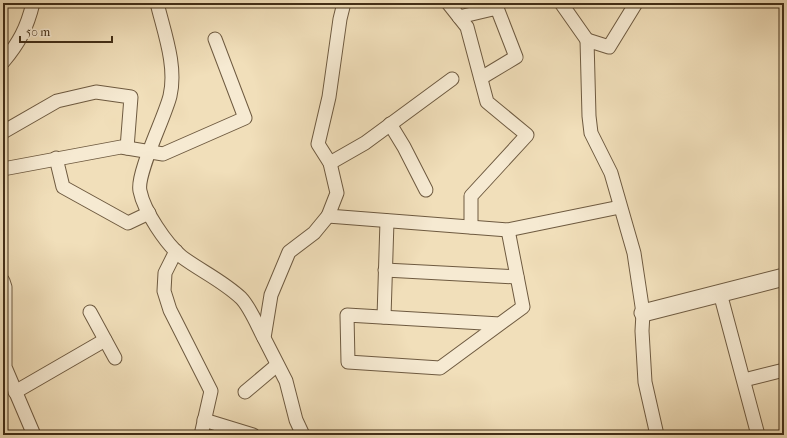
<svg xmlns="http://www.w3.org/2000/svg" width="787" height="438" viewBox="0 0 787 438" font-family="'IM FELL French Canon',serif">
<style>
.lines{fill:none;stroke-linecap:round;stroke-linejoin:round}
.minor-casing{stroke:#6e5a40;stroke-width:15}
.tertiary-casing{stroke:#6e5a40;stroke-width:19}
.minor{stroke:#f6ead2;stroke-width:13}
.tertiary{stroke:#f6ead2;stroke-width:17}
</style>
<rect width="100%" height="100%" fill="#f1dfba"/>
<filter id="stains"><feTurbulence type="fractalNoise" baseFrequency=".005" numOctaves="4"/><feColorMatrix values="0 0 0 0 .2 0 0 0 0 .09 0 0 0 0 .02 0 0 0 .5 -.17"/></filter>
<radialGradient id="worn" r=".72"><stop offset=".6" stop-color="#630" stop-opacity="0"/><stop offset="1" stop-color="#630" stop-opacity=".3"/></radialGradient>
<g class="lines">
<defs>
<g id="minor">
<path d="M157 3C164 32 177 66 170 96 165 117 136 174 140 191 144 211 166 244 182 257 201 271 223 281 241 298 250 307 258 327 264 338"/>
<path d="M448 3 467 27 487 102 527 135 471 196V227"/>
<path d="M561 3 587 40"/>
<path d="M636 3 609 47 587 40 589 116 591 133 611 173 634 253 643 313 642 331 645 382 657 435"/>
<path d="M459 17 497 8 516 57 481 78"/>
<path d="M3 62C19 43 27 28 33 3"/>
<path d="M390 124 404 147 426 190"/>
<path d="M3 132 57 101 96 92 131 97 127 148"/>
<path d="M56 158 63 187 128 223 149 213"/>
<path d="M330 163 365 143 452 79"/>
<path d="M3 169 121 147 163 154 245 118 215 39"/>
<path d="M328 216 508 230 620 207"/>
<path d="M176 251 165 273 164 291 170 310 211 391 201 435"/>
<path d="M385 270 517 277"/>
<path d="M3 281 5 287V367L34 435"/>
<path d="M720 293 758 435"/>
<path d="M90 312 115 358"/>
<path d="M384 317 387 221"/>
<path d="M500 324 347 315 348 362 440 368 523 307 508 230"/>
<path d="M744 380 784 370"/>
<path d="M15 392 105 340"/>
<path d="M245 392 277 365"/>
<path d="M204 420 253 435"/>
<path d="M303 435 296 420 286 381 264 338 271 295 289 252 314 233 328 216 337 193 330 163 318 144 329 97 340 19 344 3"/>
</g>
<path id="tertiary" d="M643 313 784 277"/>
</defs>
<use href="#minor" class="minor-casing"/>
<use href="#tertiary" class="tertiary-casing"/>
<use href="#minor" class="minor"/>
<use href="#tertiary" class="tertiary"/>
</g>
<rect width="787" height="438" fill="none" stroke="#f1dfba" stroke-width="16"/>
<rect x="4" y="4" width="779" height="430" fill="none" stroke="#422e17" stroke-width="2"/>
<rect x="8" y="8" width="771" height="422" fill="none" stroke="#422e17"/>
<path d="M20 36v6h92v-6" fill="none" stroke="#422e17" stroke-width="2"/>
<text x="26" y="36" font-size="12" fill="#422e17" stroke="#f6ead2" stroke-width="3" paint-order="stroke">50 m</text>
<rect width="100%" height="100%" filter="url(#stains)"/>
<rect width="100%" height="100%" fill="url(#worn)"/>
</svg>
